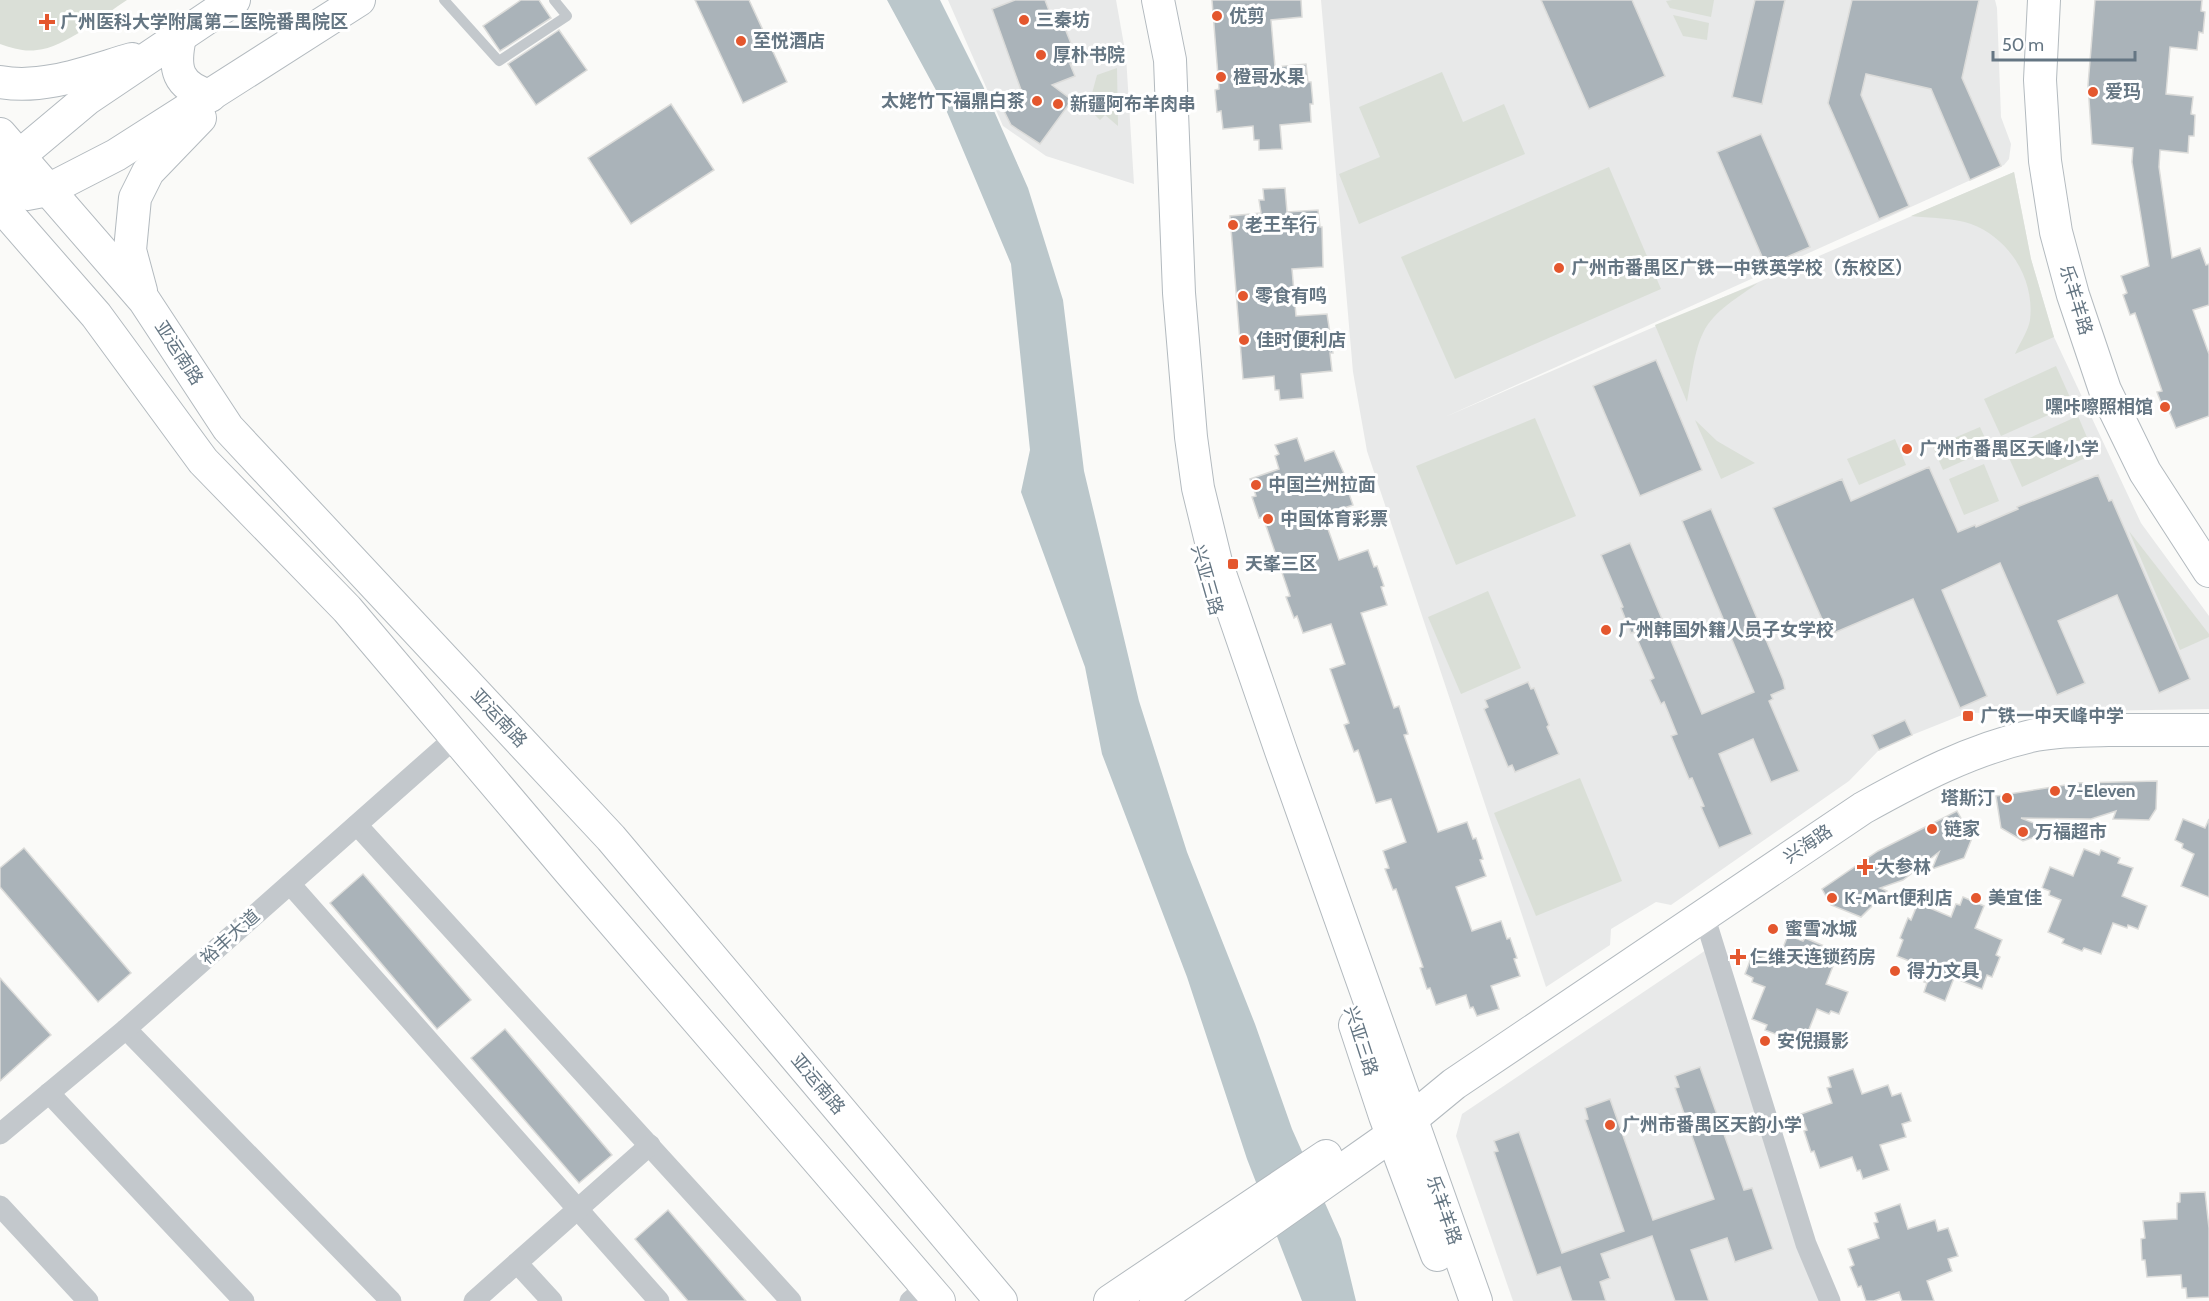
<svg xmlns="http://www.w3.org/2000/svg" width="2209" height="1301" viewBox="0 0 2209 1301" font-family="Cabin,'Noto Sans SC',sans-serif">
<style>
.built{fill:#e8e9e9}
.green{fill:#dadfd7}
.water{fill:#bbc7cb}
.building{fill:#aab3b9;stroke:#dcdcda;stroke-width:1.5}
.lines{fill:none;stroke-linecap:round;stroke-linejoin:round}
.secondary-casing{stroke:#b3babf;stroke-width:34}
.lane{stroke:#c3c8cc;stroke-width:10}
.street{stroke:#c3c8cc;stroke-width:21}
.secondary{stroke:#fff;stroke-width:32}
.poi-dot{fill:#e4572e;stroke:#fff;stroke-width:2}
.labels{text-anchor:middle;stroke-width:6;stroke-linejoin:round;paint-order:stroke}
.poi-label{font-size:18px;font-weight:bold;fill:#657683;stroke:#fff;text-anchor:start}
.street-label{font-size:18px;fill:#657683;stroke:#fff}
</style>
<rect width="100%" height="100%" fill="#fafaf8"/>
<g class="built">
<path d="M948 0H1116L1126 56 1134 184 1046 156 1003 126Z"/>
<path d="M1321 0H1995L1997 8 2001 117 2011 144 2009 159 2004 165 1445 417 2014 172 2031 259 2054 337 2141 523 2209 616V709L1967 713 1912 735 1879 750 1849 781 1671 905 1656 902 1611 929 1610 945 1546 987 1367 451 1353 372Z"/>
<path d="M1706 950 1819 1301H1513L1456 1136 1462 1114Z"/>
</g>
<g class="green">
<path d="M0 0H127C104 15 64 48 37 50 24 52 12 48 0 44Z"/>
<path d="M1672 0H1714L1711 17 1670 8 1666 1Z"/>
<path d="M1673 15 1709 23 1707 40 1683 36Z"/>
<path d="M1117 68 1118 126 1105 115 1100 120 1088 108 1097 75Z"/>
<path d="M1442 72 1463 122 1504 104 1525 154 1359 224 1339 174 1380 157 1359 107Z"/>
<path d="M1609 167 1661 289 1455 379 1401 257Z"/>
<path d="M2014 172 2031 259 2054 337 2015 354C2020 343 2028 331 2030 320 2035 279 2009 238 1971 224 1955 218 1928 218 1911 216Z"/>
<path d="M1758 283C1739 297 1714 310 1703 333 1694 351 1691 381 1687 402L1655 325Z"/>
<path d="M2056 366 2073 404 2001 436 1984 399Z"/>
<path d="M2078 416 2094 454 2022 487 2005 449Z"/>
<path d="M1535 418 1576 516 1456 565 1416 466Z"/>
<path d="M1695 420 1717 441 1755 463 1721 479Z"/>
<path d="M1980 427 1990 449 1943 470 1933 447Z"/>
<path d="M1895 439 1906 465 1859 485 1847 459Z"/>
<path d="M1984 464 1999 501 1964 515 1949 479Z"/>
<path d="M2129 531 2209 634V637L2180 650Z"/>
<path d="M1488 591 1521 668 1461 694 1428 617Z"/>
<path d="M1580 778 1622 881 1536 916 1494 813Z"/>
</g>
<path class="water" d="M887 0H940L983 86 1028 188 1063 300 1084 471 1139 701 1187 852 1255 1024 1292 1129 1341 1239 1356 1301H1302L1247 1159 1187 977 1102 754 1085 667 1021 492 1030 450 1011 264 944 105Z"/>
<g class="building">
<path d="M521 0H539L551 18 500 51 483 26Z"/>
<path d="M695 0H749L787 82 743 103Z"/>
<path d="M1015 0H1045L1056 29 1064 26 1078 61 1070 64 1075 76 1052 85 1072 100 1040 144 1011 125 999 101 1021 90 992 9Z"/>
<path d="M1212 0H1301L1302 17 1271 20 1275 67 1306 64 1308 82H1311L1313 104H1310L1311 122 1280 125 1282 149 1259 150V140H1254L1253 126 1223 129 1221 111 1217 112 1215 90 1219 89Z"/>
<path d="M1541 0H1632L1665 76 1589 109Z"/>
<path d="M1755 0H1785L1762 104 1732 97Z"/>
<path d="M1852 0H1979L1962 78 2001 166 1970 180 1931 89 1866 74 1861 95 1909 206 1879 219 1828 103Z"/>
<path d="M2095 0H2202L2201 11 2205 12 2203 33 2199 32 2197 50 2170 47 2168 71 2166 94 2193 97 2191 114 2195 115 2194 136H2189L2188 153 2160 150 2159 167 2172 258 2200 248 2206 265 2209 264V305L2193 310 2209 354V416L2176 428 2169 411 2165 413 2157 392 2162 391 2135 313 2130 315 2123 295 2127 293 2121 276 2149 266 2132 162 2133 148 2092 144 2088 85Z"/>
<path d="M559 30 587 70 536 105 508 64Z"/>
<path d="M671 104 714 170 631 224 588 158Z"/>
<path d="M1761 134 1810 247 1766 266 1717 152Z"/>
<path d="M1285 188 1287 212 1318 210 1320 227H1322L1323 267 1292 269 1296 316 1327 314 1333 353H1330L1332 371 1301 374 1303 398 1280 400 1279 390H1275L1274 376 1243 379 1230 216 1261 213 1259 200H1264L1263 189Z"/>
<path d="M1656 360 1702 470 1640 496 1593 386Z"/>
<path d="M1297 438 1305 461 1334 451 1350 487 1347 488 1353 505 1323 515 1339 560 1368 550 1374 567 1377 566 1384 586 1381 587 1387 605 1361 613 1394 708 1399 706 1408 734 1404 735 1438 832 1467 822 1473 839 1476 838 1483 859 1480 860 1486 876 1456 887 1472 931 1501 921 1507 939 1510 938 1517 958 1514 959 1520 976 1491 986 1499 1009 1477 1016 1473 1007 1470 1008 1466 995 1436 1005 1430 988 1427 989 1420 968 1423 967 1396 889 1393 890 1385 869 1389 868 1383 851 1406 842 1391 799 1376 803 1358 750 1354 752 1344 725 1349 723 1330 669 1345 664 1331 624 1303 633 1297 616 1294 618 1286 597 1290 596 1263 517 1259 518 1252 497 1256 496 1250 479 1279 469 1275 456 1279 454 1275 445Z"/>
<path d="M1929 467 1958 532 1975 525 1976 527 2018 509 2017 507 2098 475 2109 501 2112 500 2190 679 2159 693 2117 595 2058 621 2085 683 2057 695 2000 563 1942 590 1987 696 1960 708 1913 599 1829 635 1773 508 1842 479 1851 501Z"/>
<path d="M1711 509 1783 680 1785 689 1771 695 1773 699 1769 701 1799 771 1771 782 1753 739 1719 754 1752 834 1719 848 1701 807 1704 806 1692 778 1689 779 1671 736 1677 734 1664 702 1661 704 1650 680 1654 678 1634 632 1631 633 1621 608 1623 607 1601 555 1630 543 1702 714 1754 692 1682 521Z"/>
<path d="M1528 682 1531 689 1534 688 1549 725 1547 727 1559 754 1515 772 1512 765 1508 767 1484 709 1488 707 1485 700Z"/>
<path d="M1905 720 1912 735 1879 750 1872 735Z"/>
<path d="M2157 781 2156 809 2149 820 2113 819 2116 811 2091 819 2021 818 2053 831 2023 841 2001 828 1996 796 2078 783Z"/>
<path d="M1957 811 1972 838 1964 858 1932 869 1939 852 1903 880 1880 888 1887 891 1861 917 1831 905 1822 889 1878 851Z"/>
<path d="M2183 819 2205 828 2209 819V897L2181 886 2194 854 2182 848 2183 844 2175 840Z"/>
<path d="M24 848 131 973 98 1002 0 887V868Z"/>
<path d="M2084 849 2099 855 2101 850 2120 858 2118 863 2133 868 2122 896 2147 906 2138 929 2128 925 2127 928 2113 923 2101 954 2084 948 2082 951 2062 943 2064 939 2048 932 2061 900 2049 895 2050 891 2042 888 2050 867 2073 876Z"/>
<path d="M363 874 471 1000 437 1029 330 903Z"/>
<path d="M1963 897 1984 906 1975 928 2002 940 1996 955 2000 957 1992 977 1987 975 1982 989 1954 978 1945 1001 1924 992 1927 983 1924 982 1929 969 1897 956 1903 940 1900 938 1908 918 1911 920 1918 903 1951 917 1956 904 1960 905Z"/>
<path d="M1788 935 1803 941 1805 938 1824 946 1822 950 1837 956 1826 984 1848 992 1839 1014 1831 1011 1829 1014 1817 1009 1804 1042 1787 1035 1786 1038 1765 1030 1767 1025 1752 1019 1765 987 1752 982 1753 978 1745 974 1753 953 1777 963Z"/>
<path d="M0 978 51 1035 0 1081Z"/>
<path d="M505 1029 612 1155 579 1183 471 1058Z"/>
<path d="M1700 1067 1744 1190 1752 1188 1773 1249 1735 1262 1727 1238 1691 1250 1709 1301H1675L1652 1236 1601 1254 1610 1278 1600 1282 1606 1301H1572L1560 1267 1537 1275 1494 1152 1498 1151 1494 1141 1519 1132 1562 1253 1624 1231 1585 1120 1588 1119 1585 1108 1610 1099 1653 1220 1714 1199 1675 1088 1679 1087 1675 1076Z"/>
<path d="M1853 1069 1862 1094 1888 1085 1892 1096 1901 1093 1911 1121 1902 1124 1906 1137 1880 1145 1889 1170 1863 1179 1860 1170 1857 1171 1852 1157 1820 1168 1814 1151 1811 1152 1804 1131 1807 1130 1801 1114 1832 1103 1827 1088 1831 1087 1828 1077Z"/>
<path d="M2205 1192 2209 1228V1297L2187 1298 2186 1288H2182L2181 1275 2147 1277 2145 1260H2142L2141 1239 2145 1238 2143 1221 2177 1219V1203L2180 1202V1193Z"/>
<path d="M1900 1204 1908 1229 1935 1220 1938 1231 1948 1228 1958 1256 1948 1259 1952 1271 1927 1281 1934 1301H1902L1899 1292 1874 1301H1866L1861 1286 1858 1287 1850 1267 1854 1265 1848 1249 1879 1238 1874 1223 1878 1222 1875 1213Z"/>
<path d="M668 1210 746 1301H688L635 1239Z"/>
</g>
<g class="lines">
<defs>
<g id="secondary">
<path d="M1158 0 1170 60 1179 293 1191 437 1198 488 1216 562 1281 751 1476 1301"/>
<path d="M2044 0 2040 80 2045 161 2056 232 2073 295 2105 390 2145 472 2209 571"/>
<path d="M180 37C173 69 177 86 210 96"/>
<path d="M0 82C44 90 90 71 132 59"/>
<path d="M0 134 144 300 228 428 611 838 1001 1301"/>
<path d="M0 193 19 156 87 99 234 0"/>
<path d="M27 194 48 190 116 155 359 0"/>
<path d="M0 205 96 315 203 461 347 609 570 872 939 1301"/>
<path d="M141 291 130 250 135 198 148 172 200 118"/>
<path d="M1355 1025 1385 1116 1437 1255"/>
<path d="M1110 1301 1326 1156"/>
<path d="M1156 1301 1392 1135 1454 1084 1863 808C1917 778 1970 750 2031 736 2056 730 2083 731 2108 730 2142 730 2175 730 2209 730"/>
</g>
</defs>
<use href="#secondary" class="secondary-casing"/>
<path class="lane" d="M444 0 499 61 567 16 554 0"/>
<g class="street">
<path d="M357 825 791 1301"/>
<path d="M290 884 659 1301"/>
<path d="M1704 915 1806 1244 1830 1301"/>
<path d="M126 1029 391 1301"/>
<path d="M49 1093 244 1301"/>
<path d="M0 1134 126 1029 457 736"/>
<path d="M0 1206 88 1301"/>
<path d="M517 1263 552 1301"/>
<path d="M474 1301 650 1145"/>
<path d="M910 1301 927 1287"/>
</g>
<use href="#secondary" class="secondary"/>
</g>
<g class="poi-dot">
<circle cx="1217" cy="16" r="6"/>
<circle cx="1024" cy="20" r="6"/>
<path d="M44 13h6v6h6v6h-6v6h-6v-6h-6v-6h6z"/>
<circle cx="741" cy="41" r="6"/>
<circle cx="1041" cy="55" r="6"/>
<circle cx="1221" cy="77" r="6"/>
<circle cx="2093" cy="92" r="6"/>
<circle cx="1037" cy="101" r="6"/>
<circle cx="1058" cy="104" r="6"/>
<circle cx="1233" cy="225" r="6"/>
<circle cx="1559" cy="268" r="6"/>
<circle cx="1243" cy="296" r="6"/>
<circle cx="1244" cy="340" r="6"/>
<circle cx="2165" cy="407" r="6"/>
<circle cx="1907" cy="449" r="6"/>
<circle cx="1256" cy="485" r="6"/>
<circle cx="1268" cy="519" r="6"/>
<rect x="1227" y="558" width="12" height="12" rx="3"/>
<circle cx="1606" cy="630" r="6"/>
<rect x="1962" y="710" width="12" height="12" rx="3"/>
<circle cx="2055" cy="791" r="6"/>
<circle cx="2007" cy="798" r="6"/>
<circle cx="1932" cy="829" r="6"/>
<circle cx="2023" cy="832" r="6"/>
<path d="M1862 858h6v6h6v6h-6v6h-6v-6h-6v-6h6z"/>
<circle cx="1832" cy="898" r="6"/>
<circle cx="1976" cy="898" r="6"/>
<circle cx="1773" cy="929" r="6"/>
<path d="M1735 948h6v6h6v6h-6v6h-6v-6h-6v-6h6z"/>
<circle cx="1895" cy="971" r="6"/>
<circle cx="1765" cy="1041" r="6"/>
<circle cx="1610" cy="1125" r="6"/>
</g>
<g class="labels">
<g class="poi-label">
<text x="1229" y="22">优剪</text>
<text x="1036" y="26">三秦坊</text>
<text x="60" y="28">广州医科大学附属第二医院番禺院区</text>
<text x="753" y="47">至悦酒店</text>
<text x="1053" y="61">厚朴书院</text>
<text x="1233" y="83">橙哥水果</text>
<text x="2105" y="98">爱玛</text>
<text x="1025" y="107" text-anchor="end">太姥竹下福鼎白茶</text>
<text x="1070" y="110">新疆阿布羊肉串</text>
<text x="1245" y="231">老王车行</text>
<text x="1571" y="274">广州市番禺区广铁一中铁英学校（东校区）</text>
<text x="1255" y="302">零食有鸣</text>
<text x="1256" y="346">佳时便利店</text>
<text x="2153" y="413" text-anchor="end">嘿咔嚓照相馆</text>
<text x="1919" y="455">广州市番禺区天峰小学</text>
<text x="1268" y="491">中国兰州拉面</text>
<text x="1280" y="525">中国体育彩票</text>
<text x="1245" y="570">天峯三区</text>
<text x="1618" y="636">广州韩国外籍人员子女学校</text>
<text x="1980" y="722">广铁一中天峰中学</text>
<text x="2067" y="797">7-Eleven</text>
<text x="1995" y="804" text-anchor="end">塔斯汀</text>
<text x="1944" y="835">链家</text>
<text x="2035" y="838">万福超市</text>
<text x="1877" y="873">大参林</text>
<text x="1844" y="904">K-Mart便利店</text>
<text x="1988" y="904">美宜佳</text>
<text x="1785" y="935">蜜雪冰城</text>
<text x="1750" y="963">仁维天连锁药房</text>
<text x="1907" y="977">得力文具</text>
<text x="1777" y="1047">安倪摄影</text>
<text x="1622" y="1131">广州市番禺区天韵小学</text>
</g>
<g class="street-label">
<text transform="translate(2076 300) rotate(73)" y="6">乐羊羊路</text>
<text transform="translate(179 353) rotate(57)" y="6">亚运南路</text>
<text transform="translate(1207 580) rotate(74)" y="6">兴亚三路</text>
<text transform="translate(499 718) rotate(47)" y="6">亚运南路</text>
<text transform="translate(1808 844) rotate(-34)" y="6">兴海路</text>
<text transform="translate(230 937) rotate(-42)" y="6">裕丰大道</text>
<text transform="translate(1361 1041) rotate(72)" y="6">兴亚三路</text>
<text transform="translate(818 1084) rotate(50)" y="6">亚运南路</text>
<text transform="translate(1444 1210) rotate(71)" y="6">乐羊羊路</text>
</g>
</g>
<path d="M1993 51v9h142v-9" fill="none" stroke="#657683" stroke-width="3"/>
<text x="2002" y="51" font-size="18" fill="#657683" stroke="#ffffff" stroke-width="4.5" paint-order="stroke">50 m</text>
</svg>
